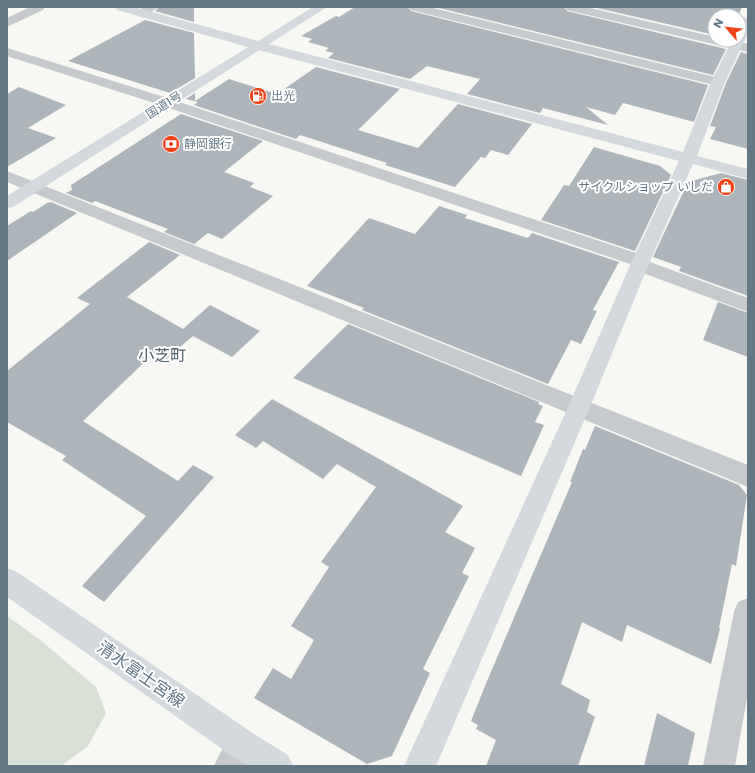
<svg xmlns="http://www.w3.org/2000/svg" width="755" height="773" viewBox="0 0 755 773" font-family="Poppins,'Noto Sans JP',sans-serif">
<style>
.green{fill:#d8dfd4}
.building{fill:#adb5bb}
.lines{fill:none;stroke-linecap:round;stroke-linejoin:round}
.street{fill:#c6cacd;fill-rule:evenodd}
.secondary{fill:#d4d9dd;fill-rule:evenodd}
.primary{fill:#d4d9dd;fill-rule:evenodd}
.highway{fill:#d4d9dd;fill-rule:evenodd}
.labels{text-anchor:middle;stroke-width:4;stroke-linejoin:round;paint-order:stroke}
.far-poi-label{font-size:12px;fill:#637887;stroke:#fff;text-anchor:start}
.far-street-label{font-size:12px;fill:#637887;stroke:#fff}
.quarter-label{font-size:16px;fill:#52616b;stroke:#fff}
.near-street-label{font-size:17px;fill:#637887;stroke:#fff}
</style>
<rect width="100%" height="100%" fill="#f7f7f3"/>
<path class="green" d="M7 616 39 639 96 687 106 713 88 746 61 766H7Z"/>
<g class="building">
<path d="M159 7H194V22L155 11Z"/>
<path d="M355 7H408L411 11 708 85 694 122 623 103 615 115 586 107 608 125 543 108 540 113 467 94 480 79 427 66 410 79 328 58 334 53 325 51 329 48 308 42 312 39 301 36 336 16 339 17Z"/>
<path d="M435 7H564L567 11 726 49 713 75Z"/>
<path d="M593 7H742L738 16H715V35Z"/>
<path d="M145 20 194 33 195 78 170 93 68 61Z"/>
<path d="M741 52 748 54V149L710 139 716 127 710 126 726 83Z"/>
<path d="M316 67 400 89 358 130 418 148 458 104 532 124 508 155 491 150 485 158 481 157 455 187 385 165 387 163 300 135 296 139 194 105 198 102 186 99 195 93V101L229 79 277 94Z"/>
<path d="M19 87 66 105 28 128 56 138 7 167V94Z"/>
<path d="M181 114 263 141 224 172 254 183 250 187 273 196 222 239 208 233 194 244 164 232 168 229 95 201 92 203 66 193 72 190 71 185Z"/>
<path d="M594 147 660 166 671 175 635 251 541 220 564 185 569 186Z"/>
<path d="M721 173 748 180V296L679 271 681 267 653 257 688 182Z"/>
<path d="M51 202 77 213 7 261V226L31 211 33 212 47 203Z"/>
<path d="M439 206 467 215 465 218 528 238 532 233 619 262 593 310 597 311 581 344 571 340 548 384 362 310 364 308 307 286 369 218 415 234Z"/>
<path d="M149 242 180 255 127 297 183 329 210 305 260 331 232 357 193 336 166 359 155 352 83 421 178 481 193 465 214 477 104 602 82 586 146 516 62 460 66 456 7 422V371L90 304 77 298Z"/>
<path d="M718 302 748 313V357L703 340Z"/>
<path d="M348 324 539 402 538 404 543 406 535 422 544 425 521 476 293 378Z"/>
<path d="M272 399 463 506 445 532 475 548 462 573 469 576 423 669 430 673 392 756 367 764 254 698 273 668 291 679 314 640 291 626 329 567 321 562 376 487 337 464 323 479 263 441 256 448 235 435Z"/>
<path d="M595 426 739 485 747 495 736 566 732 564 719 628 720 629 711 664 627 625 622 642 582 622 561 684 590 700 587 712 595 717 578 766H486L496 740 476 729 478 725 471 721 487 681 572 482H570L583 449 585 450Z"/>
<path d="M657 713 695 733 688 766H644Z"/>
</g>
<g class="lines">
<g class="street">
<path d="M30 7H45L43 10 7 27V18Z"/>
<path d="M144 7H158L146 16H138L136 13Z"/>
<path d="M409 7H429L723 79 725 82 723 85 718 86 411 10Z"/>
<path d="M565 7H586L715 37V40H730L748 44V52L571 11 567 10Z"/>
<path d="M7 48 158 95 648 257 650 262 748 298V312L632 269 630 264 148 101 7 56Z"/>
<path d="M7 171 748 465V487L7 182Z"/>
<path d="M748 598V692L735 766H703L734 612 738 602Z"/>
<path d="M243 729 254 734 259 745 248 766H214L219 755 232 734Z"/>
</g>
<path class="secondary" d="M115 7H134L265 43 683 152 711 82 732 40H739C739 31 739 26 744 18L748 17V33L725 82 697 156 748 169V179L693 164 650 261 590 407 436 766H404L568 407 632 261 679 161 255 49 117 10Z"/>
<path class="primary" d="M7 568 17 572 254 734 288 755 293 766H248L232 756 7 597Z"/>
<path class="highway" d="M313 7H327L13 207 7 208V196Z"/>
</g>
<defs>
<symbol id="fuel-disc" viewBox="-11 -11 22 22"><circle r="9.5" fill="#f14319" stroke="#fff"/><path d="M-5.5-6h7V0h2V4h1.3V-2.5L3-4.5l.8-.8L6-3V5H2.5V1h-1V6h-7ZM-4.2-4.7v3.2H.2V-4.7Z" fill="#fff"/></symbol>
<symbol id="bank-disc" viewBox="-11 -11 22 22"><circle r="9.5" fill="#f14319" stroke="#fff"/><path d="M-6-4H6V4H-6ZM0-2.3a2.3 2.3 0 1 0 0 4.6a2.3 2.3 0 1 0 0-4.6Z" fill="#fff"/></symbol>
<symbol id="shop-disc" viewBox="-11 -11 22 22"><circle r="9.5" fill="#f14319" stroke="#fff"/><path d="M-5-2.5h2.3a2.7 3.5 0 0 1 5.4 0H5L5.5 6h-11ZM-1.5-2.5h3a1.5 2.3 0 0 0-3 0Z" fill="#fff"/></symbol>
</defs>
<g fill-rule="evenodd">
<use href="#fuel-disc" x="248" y="86" width="20" height="20"/>
<use href="#bank-disc" x="161" y="134" width="20" height="20"/>
<use href="#shop-disc" x="716" y="177" width="20" height="20"/>
</g>
<g class="labels">
<g class="far-poi-label">
<text x="271" y="100">出光</text>
<text x="184" y="148">静岡銀行</text>
<text x="713" y="191" text-anchor="end">サイクルショップ いしだ</text>
</g>
<g class="far-street-label">
<text transform="translate(164 105) rotate(-32)" y="4">国道1号</text>
</g>
<g class="quarter-label">
<text x="162" y="361">小芝町</text>
</g>
<g class="near-street-label">
<text transform="translate(141 674) rotate(35)" y="6">清水富士宮線</text>
</g>
</g>
<rect width="755" height="773" fill="none" stroke="#637887" stroke-width="16"/>
<g transform="translate(727 28) rotate(298)"><circle r="19" fill="#ffffff" stroke="#c1c9cf"/>
<path d="M0-3L7 15L0 10L-7 15Z" fill="#f14319"/>
<text y="-6" font-size="11" font-weight="bold" text-anchor="middle" fill="#637887">N</text>
</g>
</svg>
